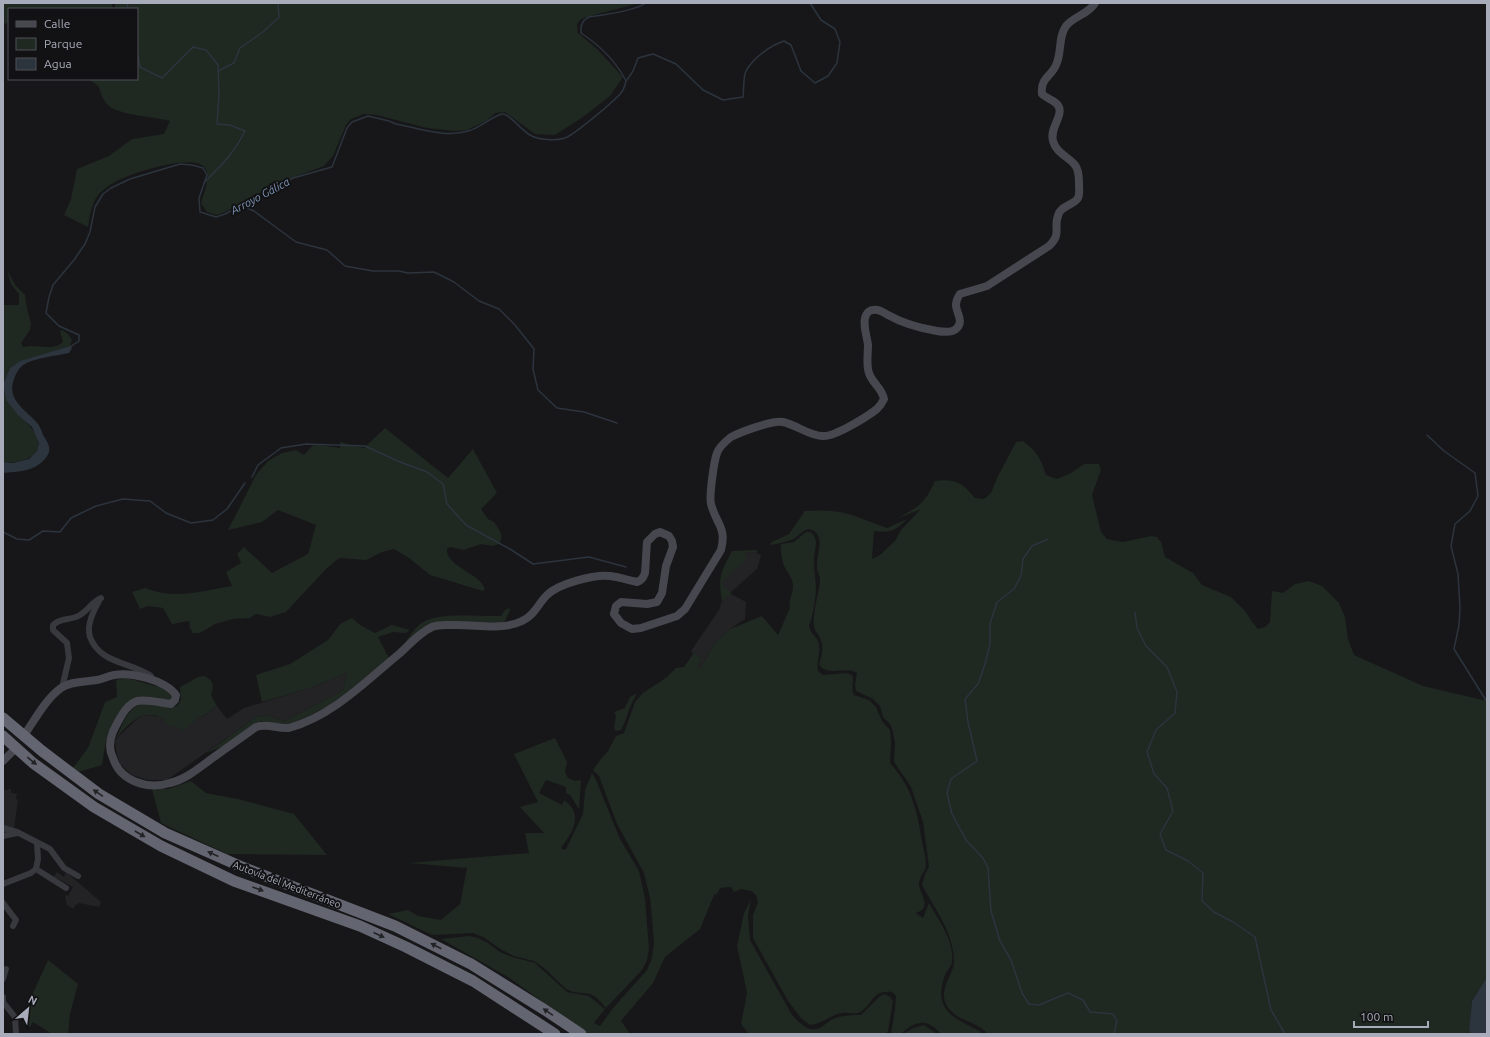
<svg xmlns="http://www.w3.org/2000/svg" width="1490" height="1037" viewBox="0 0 1490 1037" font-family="Ubuntu,sans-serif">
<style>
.built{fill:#232326}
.green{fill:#1f2821}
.water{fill:#2c343e}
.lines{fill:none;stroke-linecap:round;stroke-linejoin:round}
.stream{stroke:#2c343e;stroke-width:1.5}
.street{stroke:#38383f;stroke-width:6}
.secondary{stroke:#46474f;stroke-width:8}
.highway{stroke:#636570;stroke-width:11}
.oneway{fill:#222326}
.labels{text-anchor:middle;stroke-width:4;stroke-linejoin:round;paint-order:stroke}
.street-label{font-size:10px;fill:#a8abba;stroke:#121214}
.water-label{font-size:11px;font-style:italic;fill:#7d95b7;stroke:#121214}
</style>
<rect width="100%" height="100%" fill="#171719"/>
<g class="built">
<path d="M746 552 756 553 761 555 757 569 731 592 720 583 744 561Z"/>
<path d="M731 594 746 602 745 619 730 629 714 644 701 668 698 666 702 658 691 651 719 610 722 601Z"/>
<path d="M347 673 343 690 285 721 266 715 256 717 167 780H148L132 775 120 764 117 755 115 741 119 736 137 719 143 716 150 715 160 717 170 726 179 727 202 716 203 717 217 706 227 719 244 708 310 688Z"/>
<path d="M8 789H11V793L17 794 16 799 18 800 14 828 3 827V790H8Z"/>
<path d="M57 872 64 877 66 872 101 902 99 907 79 903 77 905 76 904 73 909 67 905 65 897 66 895 68 896 73 887 54 877Z"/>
</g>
<g class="green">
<path d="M3 3H112V9H9V23L3 24Z"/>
<path d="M115 3H640L590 16 581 19 577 24 578 33 597 49 623 77 610 96 583 117 555 135 535 134 505 112 495 113 486 121 467 130 454 131 427 128 377 115 364 114 351 119 346 125 333 156 324 166 280 182 225 212 216 215 207 212 201 203C204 193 211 177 205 168 194 152 129 174 115 182 109 185 101 191 98 195 91 205 90 216 88 227L64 215 71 199 77 169 109 156 132 139 164 134 170 121C156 117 119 115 109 106 103 100 101 95 99 87L89 79H137V9H115Z"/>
<path d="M7 270 16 286 25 295 27 309 31 323 30 330 21 343 23 347C37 343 52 352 63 342L60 331 62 330 68 334 72 340 70 346 20 361 10 368 3 384V305H19V294L11 284Z"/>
<path d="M3 385C4 390 5 396 7 400 14 413 50 437 35 453 27 462 14 463 3 462Z"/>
<path d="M385 428 448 478 473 449 497 493 481 509 488 519 494 522 500 531 502 537 499 544 492 546 481 544 464 550 450 547 447 549C445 561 467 571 475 577 479 580 483 584 485 589L483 591 430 575 409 558 394 549 382 552 366 560 339 558 326 569 286 612 270 617 256 614 250 618 233 619 215 624 200 633H193L190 628 189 621 172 624 163 608 148 606 140 609 132 592 145 588C175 600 201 591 232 586L226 572 241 563 237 554 244 547 272 573 308 554 316 525 278 510 262 522 228 530 256 475 268 461 282 453 296 450 304 455 314 444 340 448V442L364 448Z"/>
<path d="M1023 441C1037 452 1041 458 1046 475L1057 479 1071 473 1084 464H1099L1101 470 1092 495 1101 532 1107 539 1123 542 1151 536 1157 537 1161 542 1165 557 1193 573 1202 585 1231 597 1245 611 1253 623 1258 629 1265 627 1270 622 1272 591 1283 593 1295 584 1309 581 1322 586 1339 603 1345 617 1348 639 1354 655 1423 686 1487 701V977L1472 1001 1469 1030 1471 1034H988C977 1021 954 1021 946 1004 938 987 955 974 954 960 953 932 935 909 922 885L925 874 929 867 923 822 911 787 894 762 895 743 893 732 890 724 883 717 880 706 873 699 856 691 855 685 857 673C845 665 827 678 819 664 822 655 824 647 820 638 818 634 815 631 814 627 812 612 819 595 820 581 820 576 817 571 817 566 816 555 825 539 814 531 805 525 800 536 793 539 790 541 773 545 769 545L772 542 789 534 805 511C820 510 837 510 852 515 864 519 875 524 887 528L907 519C895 531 891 533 874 531L872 559 880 555 895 541 901 530 921 509 896 519C918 507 924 505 935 481 955 478 963 483 975 498L984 499 991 493 997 478 1016 442Z"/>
<path d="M806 532H811C821 543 813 549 814 561 814 571 816 581 816 592 815 600 814 608 812 616 812 619 810 622 809 625 809 633 818 637 819 644 821 653 816 662 818 671L823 675 846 673 852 675C855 683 850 687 854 695L869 700 876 707 882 721 890 730 891 743 890 763C912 787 917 810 922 841 923 848 926 857 926 865 926 871 920 876 919 882 918 893 934 907 916 913L923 918 929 903C938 919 955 942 952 962 951 967 945 973 944 978 933 1011 956 1019 980 1031L981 1034H941C927 1018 916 1020 901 1034H891L895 1008 896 996 892 992C871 990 874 1004 860 1012 853 1015 848 1012 842 1013 830 1015 822 1024 810 1025L801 1018 788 1001 753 938V915L758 902 756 895 751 891 741 889 734 892 731 887 720 888 717 894 714 895 700 929 665 957 653 983 621 1021 630 1034H588L508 977 441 939 469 936 478 938 488 943 500 952 512 957 535 963 567 992 589 996 605 1009 594 1023 600 1026 613 1008 647 970 652 958 654 942 650 898 644 873 617 824 599 776 593 770 600 760 608 751 616 736 624 733 635 702 643 693 667 677 676 668 684 667 693 654 691 651 702 658 698 666 701 668 714 644 730 629 762 616 778 635 790 608C788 601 793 594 793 586 793 578 787 572 784 566 782 561 780 549 781 544L794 542Z"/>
<path d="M755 550 758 551 756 553 746 552 745 561 721 583 731 592V594L722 601C718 576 721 572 732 551Z"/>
<path d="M509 608 510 610 504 623 440 622 407 643 406 641C410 636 414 629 420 624 436 611 480 617 501 616L505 610Z"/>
<path d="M352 618 360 625 375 633 392 625 410 630 406 633 393 632 378 637 389 658 356 685 330 705 302 720 288 726 261 721 226 745 206 753 256 717 266 715 285 721 343 690 347 673 310 688 262 702 256 675 290 664 328 640 340 624Z"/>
<path d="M205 676C214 682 214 685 211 695L217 706 202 717 201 716 182 731 179 727C173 727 168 727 165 722 163 720 164 719 161 718 143 707 124 727 115 741 124 722 129 699 155 704 165 706 167 709 177 706L181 700 180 687 198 677Z"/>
<path d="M127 678 166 689 173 696 171 700 146 699 118 717 106 740 102 765 78 772 73 768 88 748 105 702 117 697 116 680Z"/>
<path d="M637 693 629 709 626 719 621 730 616 731 614 728 616 716 614 712 625 708 630 697Z"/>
<path d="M555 738 567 762 565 772 568 778 575 781 581 780 579 809 570 795 566 793V787L546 780 539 793 562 805 564 800C584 814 573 832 561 848L564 850 566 849 583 814 585 790 592 773 596 780 620 839 639 871 645 898 649 949 647 960 642 970 606 1008 597 998 590 994 573 992 566 989 544 968 534 961 514 956 502 950 483 937 473 933 432 935 388 914 408 910 418 916 441 920 460 904 467 868 408 863 529 853 525 833H544L520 807 538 802 514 754Z"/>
<path d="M191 781 206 793 238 799 294 814 327 855 227 854 161 823 152 789H168Z"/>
<path d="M751 900 748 916 750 940 792 1015C798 1021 806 1031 816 1029 822 1028 827 1022 833 1019 842 1015 852 1015 861 1015L880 996 885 994 890 997 893 1001 888 1031 886 1034H749L741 1024 747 993 737 946 744 913Z"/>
<path d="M48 960 78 984 70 1014 68 1034H49V1032L33 1022 30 1027 23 1023 29 1002Z"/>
<path d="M924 1025 937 1034H903L913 1028Z"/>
</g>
<g class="water">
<path d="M70 346 72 348 69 353C56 356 32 358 22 366 18 369 16 374 14 379 6 401 27 410 38 424 40 427 42 431 43 435 50 446 53 451 43 461 34 471 16 472 3 473V462L13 463 29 459 37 451 39 443 32 427 18 415 6 400 3 384 10 368 20 361Z"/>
<path d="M1487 977V1034H1471L1469 1030 1472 1001Z"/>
</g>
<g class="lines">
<g class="stream">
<path d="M127 3 128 9"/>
<path d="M137 52 140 67 162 78 193 47 206 50 218 65 219 94 217 124 230 125 245 131C234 154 221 165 204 183"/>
<path d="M218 71 234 63 240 48 263 32 279 17 278 3"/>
<path d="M627 80 633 71 638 58 653 54 676 64 703 90 723 100 743 97C744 89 743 77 746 71 753 58 771 45 784 41L791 45 801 71 815 83 828 76 837 63 840 42 835 29 821 20 810 3"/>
<path d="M242 206 254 211 296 242 327 250 345 266 373 271H399L408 273 434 272 454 282 479 301 499 309 515 325 534 349 533 369 538 390 557 408 584 412 617 423"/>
<path d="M70 347 79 341V335L59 326 46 313 49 297 53 285 74 260 85 244 90 232 95 207 103 194 111 188 130 179 180 164 192 165 203 168 207 175 199 198 200 212 216 217 225 214 293 178 332 167 347 128 352 122 368 116 389 121 396 124C419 128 445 138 468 131 478 129 497 113 503 114 512 115 522 133 534 137 543 140 556 141 565 138 574 135 613 102 620 94 624 90 625 86 626 81 616 61 599 45 581 33 580 25 582 20 589 17 603 15 635 11 646 3"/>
<path d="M1427 435 1444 451 1475 473 1478 496 1470 511 1455 524 1451 546 1458 574 1460 608 1459 625 1454 649 1487 702"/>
<path d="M252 477 258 465 281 448 306 444 365 446 400 462 427 472 443 484 447 504 466 525 510 549 533 564 589 557 626 567"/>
<path d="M3 532 17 539 29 540 43 531 60 532 71 518 96 506 123 499 150 501 166 513 191 523 213 520 227 509 245 483"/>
<path d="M1048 539 1032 546 1023 559 1021 576 1014 589 997 602 990 624V644L985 664 978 684 965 699 968 722 977 761 951 779 947 793 952 814 966 840 983 858 988 868 991 911 1000 941 1011 960 1022 993 1029 1004 1039 1005 1068 993 1083 1000 1090 1012 1113 1014 1117 1021 1114 1034"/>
<path d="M1135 612 1137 628 1146 646 1167 667 1177 692 1175 713 1156 730 1147 752 1154 774 1167 788 1173 811 1160 834 1166 850 1188 861 1203 873 1202 901 1214 912 1233 922 1255 937 1271 1010 1285 1034"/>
</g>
<g class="street">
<path d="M100 599C94 610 86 625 90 637 100 664 131 662 151 676L150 680"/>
<path d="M62 688 69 658 67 643 53 630V625C60 618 68 620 76 617 87 613 91 602 101 598"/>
<path d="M3 828 17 832 50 849 64 868 78 876"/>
<path d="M3 836 17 833"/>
<path d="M37 843 38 859 36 869 66 888"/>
<path d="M3 884 31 873 36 869"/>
<path d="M3 903 16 920 13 926"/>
<path d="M3 979 6 969"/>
<path d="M3 997V1002L15 1017 16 1034"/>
</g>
<g class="secondary">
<path d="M27 731C37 716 47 698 61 688 71 681 85 682 97 680 103 679 108 676 114 675 132 672 165 680 176 695L175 700 171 704C161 703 148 699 137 701 128 704 123 713 119 720 114 729 110 736 110 746 110 750 111 754 113 758 120 781 147 790 170 783 187 779 200 767 214 757 228 747 242 737 256 727 269 723 276 729 289 728 332 716 365 682 399 654 409 645 419 633 432 627 439 624 446 625 453 625 475 624 502 631 522 621 534 616 538 604 547 595 558 584 594 574 610 576 619 577 628 580 637 582 642 580 643 578 645 573L647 542 655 534 660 532 669 536 672 541 673 547 666 566 662 593 657 602 647 604 621 602 616 606 614 614 621 623 632 629 641 628 677 616 685 609 721 550C727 527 716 524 711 504 709 496 714 461 717 453 719 447 726 441 731 437 741 432 772 420 783 422 797 425 809 436 823 436 835 437 868 416 877 409 880 406 882 403 884 399 882 388 872 383 869 373 866 365 868 354 868 345 867 336 863 327 865 318 866 314 869 310 873 310 879 309 883 312 888 315 904 324 919 328 937 331 943 332 953 333 957 328 964 321 956 312 956 305 956 300 958 297 960 294L987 286 1049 246C1063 233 1052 228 1059 213 1063 205 1074 205 1078 198 1080 194 1079 188 1079 183 1079 177 1079 170 1075 165 1069 157 1056 153 1053 141 1049 127 1066 114 1057 104 1053 100 1046 98 1042 94 1040 78 1051 77 1056 65 1062 53 1058 37 1066 26 1074 16 1089 14 1095 3"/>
<path d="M3 761 12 752"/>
</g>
<g class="highway">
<path d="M3 718 42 751 99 794 165 833 242 867 395 926 471 964 545 1010 581 1034"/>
<path d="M3 736 33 763 94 807 161 846 234 881 360 926 406 947 473 981 555 1034"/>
</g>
</g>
<defs><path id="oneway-solid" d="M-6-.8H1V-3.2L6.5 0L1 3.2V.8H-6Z"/></defs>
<g class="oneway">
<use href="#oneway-solid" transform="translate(32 761) rotate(39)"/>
<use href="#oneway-solid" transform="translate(98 793) rotate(-145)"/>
<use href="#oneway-solid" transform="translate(140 834) rotate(30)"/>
<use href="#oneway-solid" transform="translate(213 854) rotate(-156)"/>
<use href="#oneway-solid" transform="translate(258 889) rotate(20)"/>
<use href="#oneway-solid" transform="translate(379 935) rotate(24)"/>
<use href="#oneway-solid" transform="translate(436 946) rotate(-153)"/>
<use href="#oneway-solid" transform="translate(548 1012) rotate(-146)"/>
</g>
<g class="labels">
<g class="street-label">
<text transform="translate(287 884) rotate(21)" y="4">Autovía del Mediterráneo</text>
</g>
<g class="water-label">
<text transform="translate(260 196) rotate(-28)" y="4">Arroyo Gálica</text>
</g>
</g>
<rect width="1490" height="1037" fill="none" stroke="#a8abba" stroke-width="8"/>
<rect x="8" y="8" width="130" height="72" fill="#121214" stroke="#4e4f56"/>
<rect x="16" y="21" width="20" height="6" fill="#46474f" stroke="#4e4f56"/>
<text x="44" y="28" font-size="12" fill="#a8abba">Calle</text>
<rect x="16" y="38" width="20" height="12" fill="#1f2821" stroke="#4e4f56"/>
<text x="44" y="48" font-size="12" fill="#a8abba">Parque</text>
<rect x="16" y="58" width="20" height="12" fill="#2c343e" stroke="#4e4f56"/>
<text x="44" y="68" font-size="12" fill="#a8abba">Agua</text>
<g transform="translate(28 1009) rotate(28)" stroke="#121214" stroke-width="3" paint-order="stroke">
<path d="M0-3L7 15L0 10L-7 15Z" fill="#a8abba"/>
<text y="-6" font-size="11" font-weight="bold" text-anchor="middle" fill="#a8abba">N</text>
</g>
<path d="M1354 1021v6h74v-6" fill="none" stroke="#a8abba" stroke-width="2"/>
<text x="1360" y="1021" font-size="12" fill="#a8abba" stroke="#121214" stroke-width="3" paint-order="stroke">100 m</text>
</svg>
